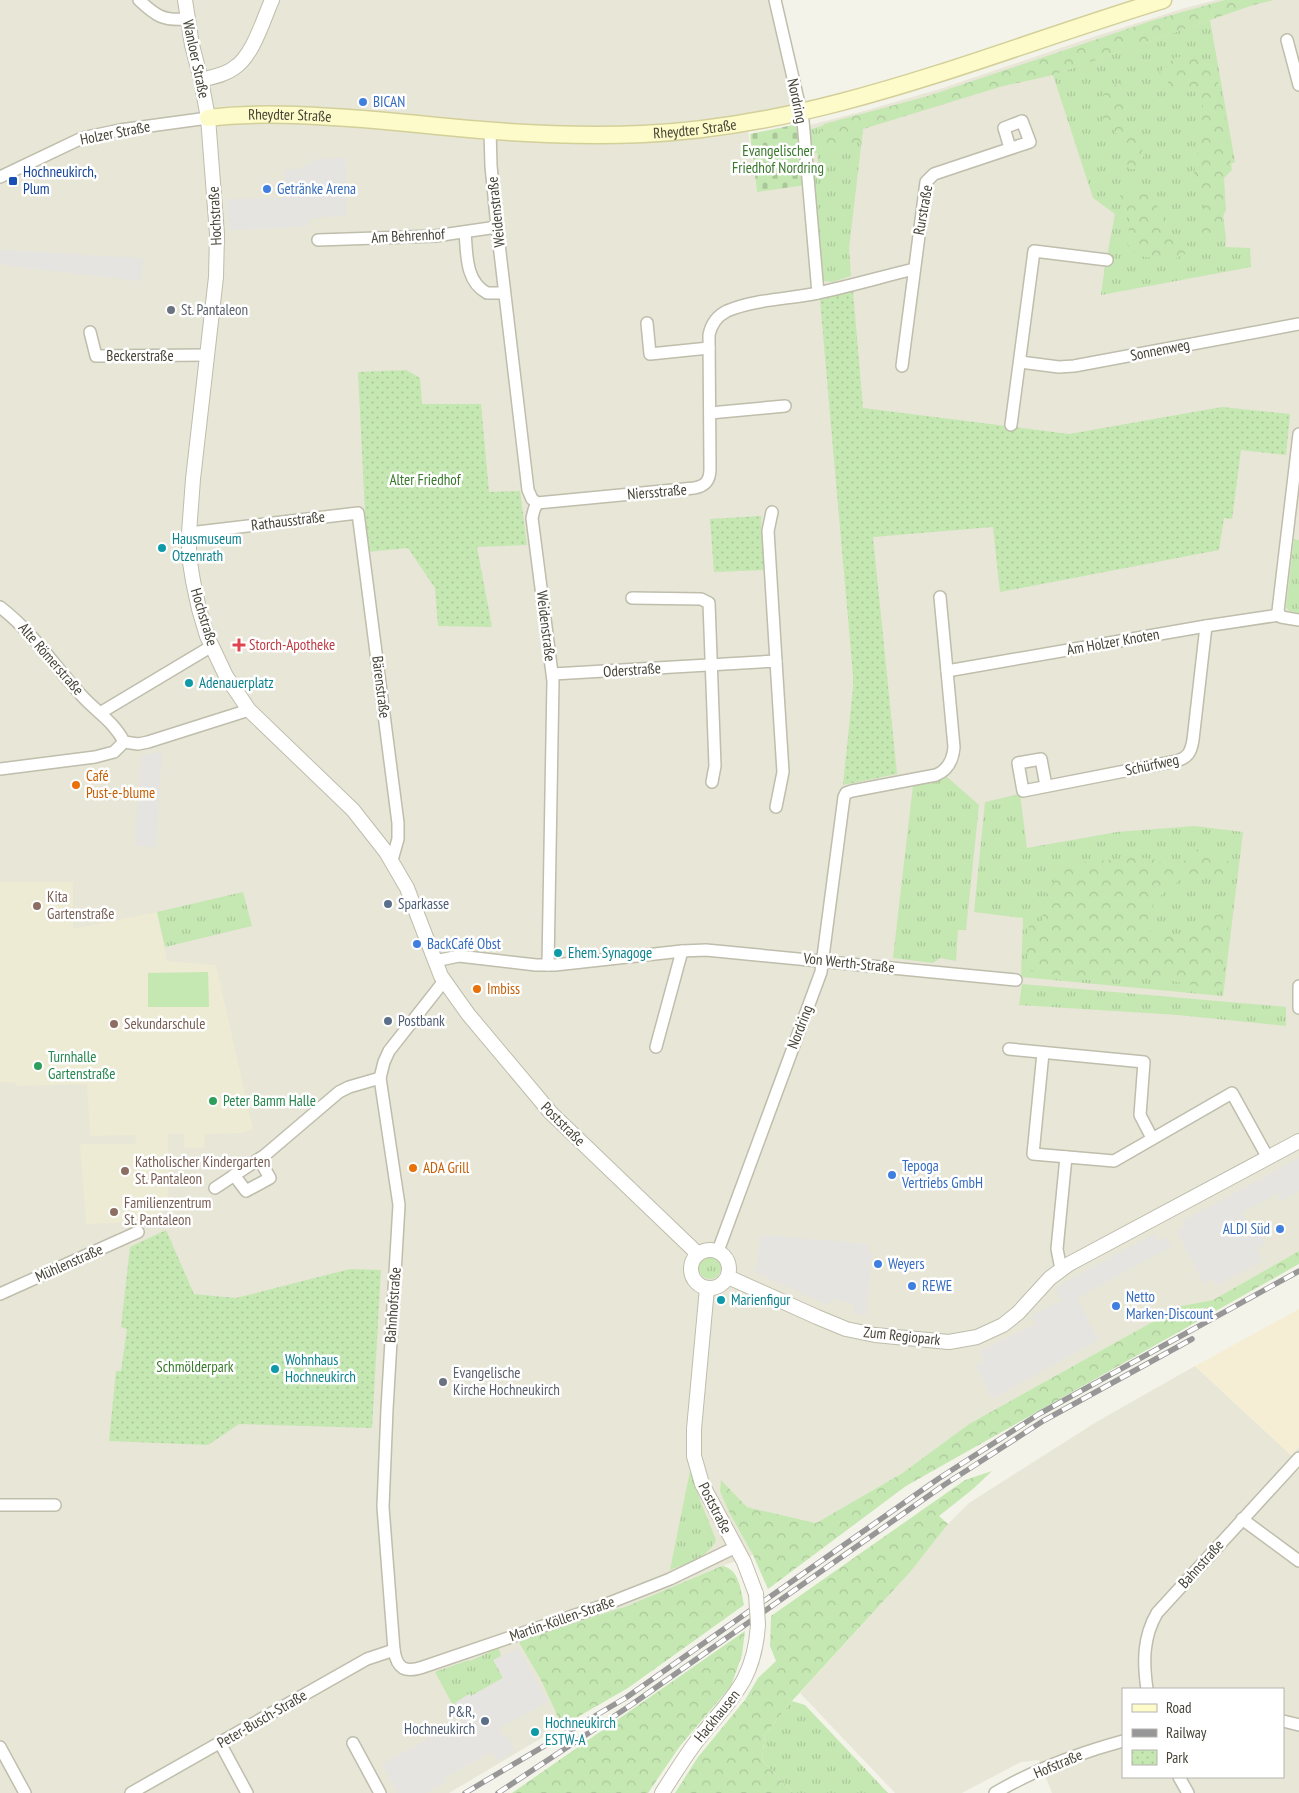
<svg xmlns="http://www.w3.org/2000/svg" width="1299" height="1793" viewBox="0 0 1299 1793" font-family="'PT Sans Narrow',sans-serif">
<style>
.residential{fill:#e8e6d7;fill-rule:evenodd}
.commercial{fill:#f5eed4}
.education{fill:#edebd3}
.grass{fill:url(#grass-tufts)}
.forest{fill:url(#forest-crowns)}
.cemetery{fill:url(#cemetery-stones)}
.park{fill:url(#park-dots)}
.garden{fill:#c5e7b2}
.parking{fill:#e5e4e0}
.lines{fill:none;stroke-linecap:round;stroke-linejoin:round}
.minor-casing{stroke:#bfbdab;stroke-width:14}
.tertiary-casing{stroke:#bfbdab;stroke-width:16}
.secondary-casing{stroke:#d3cf99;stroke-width:19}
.minor{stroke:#fff;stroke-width:11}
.tertiary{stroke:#fff;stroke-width:14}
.secondary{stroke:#fdfbc9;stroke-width:16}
.rail-casing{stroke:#979797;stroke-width:5.5}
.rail{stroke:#fff;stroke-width:4;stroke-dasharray:11;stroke-linecap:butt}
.tertiary-bridge-casing{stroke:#bfbdab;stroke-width:16;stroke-linecap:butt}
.tertiary-bridge{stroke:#fff;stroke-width:14}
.shop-dot{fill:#3f7fe0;stroke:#fff;stroke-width:2}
.transit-dot{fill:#1a4fb4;stroke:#fff;stroke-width:2}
.worship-dot{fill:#6b7280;stroke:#fff;stroke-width:2}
.culture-dot{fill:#0f9aa8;stroke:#fff;stroke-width:2}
.health-dot{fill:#e0444e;stroke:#fff;stroke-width:2}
.food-dot{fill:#e8710a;stroke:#fff;stroke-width:2}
.service-dot{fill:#5c6f8a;stroke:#fff;stroke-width:2}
.education-dot{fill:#8d6e63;stroke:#fff;stroke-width:2}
.leisure-dot{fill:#2e9e5b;stroke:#fff;stroke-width:2}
.labels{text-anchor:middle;stroke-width:5;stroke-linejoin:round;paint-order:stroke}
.street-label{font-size:15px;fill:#474437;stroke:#fff}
.shop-label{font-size:15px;fill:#366cbe;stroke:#fff;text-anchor:start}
.park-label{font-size:15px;fill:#38792b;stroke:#fff}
.transit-label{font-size:15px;fill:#164399;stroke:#fff;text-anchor:start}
.worship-label{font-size:15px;fill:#5b616d;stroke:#fff;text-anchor:start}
.culture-label{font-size:15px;fill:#0d838f;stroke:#fff;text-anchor:start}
.health-label{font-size:15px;fill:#be3a42;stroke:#fff;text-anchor:start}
.food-label{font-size:15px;fill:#c56008;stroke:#fff;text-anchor:start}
.education-label{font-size:15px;fill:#785e54;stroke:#fff;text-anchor:start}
.service-label{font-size:15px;fill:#4e5e75;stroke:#fff;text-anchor:start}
.leisure-label{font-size:15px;fill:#27864d;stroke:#fff;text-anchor:start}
</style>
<defs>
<pattern id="grass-tufts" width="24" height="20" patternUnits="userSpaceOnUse" patternTransform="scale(1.25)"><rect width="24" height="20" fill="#c5e7b2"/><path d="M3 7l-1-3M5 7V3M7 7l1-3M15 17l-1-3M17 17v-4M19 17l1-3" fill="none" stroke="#abc79a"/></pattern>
<pattern id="forest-crowns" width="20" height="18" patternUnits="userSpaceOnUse" patternTransform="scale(1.25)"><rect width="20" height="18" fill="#c5e7b2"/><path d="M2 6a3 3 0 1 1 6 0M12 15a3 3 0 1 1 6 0" fill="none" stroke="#abc79a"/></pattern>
<pattern id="cemetery-stones" width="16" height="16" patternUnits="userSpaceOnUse" patternTransform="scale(1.25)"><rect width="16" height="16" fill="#c5e7b2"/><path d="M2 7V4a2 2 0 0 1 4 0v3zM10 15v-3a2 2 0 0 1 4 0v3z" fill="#abc79a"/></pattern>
<pattern id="park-dots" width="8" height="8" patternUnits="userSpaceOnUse" patternTransform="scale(1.25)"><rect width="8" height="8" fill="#c5e7b2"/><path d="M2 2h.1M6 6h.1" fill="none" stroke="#abc79a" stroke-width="1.8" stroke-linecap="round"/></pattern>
</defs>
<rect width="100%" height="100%" fill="#f4f3e9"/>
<g class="residential">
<path d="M0 0H779L803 107 746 116 757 192 806 126 864 111 943 88 1090 38 1185 8 1216 0H1299V1251L1213 1300 1181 1306 969 1424 901 1474 816 1523 747 1507 721 1480 730 1514 753 1555 722 1566 627 1606 518 1641 541 1680 562 1726 449 1793H0Z"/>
<path d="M1195 1366 1291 1455 1299 1447V1793H1052L1039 1760 1021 1762 962 1793H895L800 1693 911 1571 948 1524 969 1503 1098 1421ZM1123 1689H1283V1777H1123Z"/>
</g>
<path class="commercial" d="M1299 1309V1447L1291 1455 1195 1366Z"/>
<path class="education" d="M0 882H73V929L157 912 167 961 216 965 253 1129 242 1133 205 1134 204 1148H184V1134H168V1199L172 1200 170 1208 139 1222 86 1224 80 1144H135L136 1135 90 1136 87 1084 16 1086V1083L0 1082Z"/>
<g class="grass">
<path d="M1210 20 1235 162 1218 171 1226 239 1225 247 1250 248 1251 267 1101 295C1104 268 1110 242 1115 214L1093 198 1053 75Z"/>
<path d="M861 114 863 130 849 248 851 276 832 282 824 281 821 275 811 164 818 163 817 153H810L808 130Z"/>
<path d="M1294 539 1299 540V613L1289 611 1286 607Z"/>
<path d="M947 777 979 805 966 930H958L956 961 940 958 933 963 893 958 913 785 936 782Z"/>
<path d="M1020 794 1027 848 1117 832 1195 826 1243 832 1223 996 1021 977 1023 918 974 912 985 802Z"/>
<path d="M243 892 252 926 165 947 157 912Z"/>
<path d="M1022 984 1286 1007V1026L1178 1015 1019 1005Z"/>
<circle cx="710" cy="1268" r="11"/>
<path d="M691 1466 700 1500 716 1540C709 1557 686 1564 670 1570Z"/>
<path d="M495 1647 499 1649 501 1656 494 1660 503 1678 471 1696 469 1694 455 1703 461 1714 468 1711 469 1714 461 1720 435 1672 469 1660 470 1661 488 1653 487 1650Z"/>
<path d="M792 1701 805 1705 888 1793H793L762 1760 765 1734Z"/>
</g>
<g class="forest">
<path d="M1225 0H1274L1253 5 1053 75 1003 86 863 129 861 141 842 148 826 149 818 136 824 124 928 96 1154 20Z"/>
<path d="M1189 55 1201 62 1214 66 1224 107 1226 136 1232 170 1224 178 1226 210 1221 220V237L1202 235 1205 191 1192 184 1201 135 1203 106 1197 91 1177 92 1159 73 1174 58Z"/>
<path d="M1121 82 1129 130 1144 153 1141 169H1129L1118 135 1103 121 1104 91Z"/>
<path d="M1133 190 1153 195C1158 210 1165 219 1168 236L1194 249 1173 260 1138 256 1127 244 1130 220 1119 196Z"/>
<path d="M1200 847 1219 853 1232 865 1218 879 1192 873C1179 881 1164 890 1155 902 1149 910 1150 927 1150 937L1165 935 1180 938 1192 927 1206 917 1223 914 1229 918 1221 991 1149 976 1095 981 1030 971 1026 945 1029 926 1043 920 1042 900 1060 873 1073 863 1119 859 1128 853 1140 858 1153 859 1160 862 1182 863Z"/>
<path d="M1299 1251V1264L906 1486 768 1589 753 1555 730 1514 720 1491 721 1480 747 1507 816 1523 901 1474 969 1424 1181 1306 1213 1300Z"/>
<path d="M992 1471 973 1489 939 1516 948 1524 911 1571 792 1701 765 1734 762 1760 793 1793H675L698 1757 745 1700 758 1678 776 1661 770 1646 771 1616 965 1480Z"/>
<path d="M722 1566C739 1568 741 1591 744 1605L628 1688 562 1726 541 1680 518 1641 627 1606Z"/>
<path d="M745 1631 742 1655 731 1686 680 1746 648 1793H512Z"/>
</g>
<path class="cemetery" d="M798 124 806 185 757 192 750 134Z"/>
<g class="park">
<path d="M853 290 863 408 1069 434 1222 407 1290 414 1286 455 1241 450 1232 519 1224 518 1219 550 1000 592 993 527 873 537 897 774 843 785 853 688V675L820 300Z"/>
<path d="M406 370 420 378 422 404H481L489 492 520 491 527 545 477 547 492 627 438 626 435 588 408 548 367 552 358 372Z"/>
<path d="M761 516 764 570 714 572 710 519Z"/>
<path d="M166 1230 194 1294 236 1298 350 1269 381 1270 372 1428 239 1424 208 1445 109 1441 116 1371H121L127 1329 121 1327 130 1247Z"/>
</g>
<path class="garden" d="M208 972 209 1007H148V973Z"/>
<g class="parking">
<path d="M345 157 346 216 312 218 305 227 229 230 227 199 285 198V170L300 169 316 159Z"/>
<path d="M0 250 143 258 141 281 0 265Z"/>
<path d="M162 752 156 847 135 846 141 755Z"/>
<path d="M1299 1158V1191L1281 1201 1277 1193 1241 1213 1248 1225 1254 1222 1266 1244 1256 1249 1262 1261 1216 1286 1212 1279 1204 1284 1176 1231 1185 1226 1183 1221Z"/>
<path d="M1154 1234 1158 1241 1166 1237 1172 1246 1077 1298 1098 1340 992 1399 976 1365 985 1361 980 1351 1036 1324 1032 1315 1062 1301 1056 1289 1067 1281Z"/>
<path d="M761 1235 869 1244 868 1252 872 1253 866 1315 854 1314V1305L832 1298 828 1305 754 1272 757 1266Z"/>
<path d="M518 1648 548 1701 507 1724 506 1722 499 1727 504 1738 508 1736 515 1751 498 1761 492 1752 444 1778 446 1782 426 1793H398L382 1764 464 1719 463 1717 469 1714 468 1711 462 1715 455 1703 470 1694 471 1696 503 1678 493 1660Z"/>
</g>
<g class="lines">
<defs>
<g id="minor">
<path d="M139 0C156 16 163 21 187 19"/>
<path d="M775 0 803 121 818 293"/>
<path d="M1287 40 1299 85"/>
<path d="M490 130 491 166 497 227 528 490 532 499 537 503"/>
<path d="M0 177 82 138 120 130 208 118"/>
<path d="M465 232C467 254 465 281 487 293H504"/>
<path d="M318 240 435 236 497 227"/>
<path d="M647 323 650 354 709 348"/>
<path d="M90 332 96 356 207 355"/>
<path d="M1020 362 1059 367 1074 366 1299 324"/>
<path d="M902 366 926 182 934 174 1030 142 1022 121 1004 128 1010 148"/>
<path d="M710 413 785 406"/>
<path d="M1011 425 1034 251 1107 260"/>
<path d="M1299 434 1278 611 1281 617 1299 620"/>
<path d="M537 503 694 488C706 486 710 480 710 469L709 335C711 325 717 316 727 311 752 300 786 299 813 294 847 287 881 277 914 269"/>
<path d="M537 503 534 510 532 518 553 681 548 965"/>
<path d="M772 512 768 531 776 661"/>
<path d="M189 533 358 513 398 823V839L392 860"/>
<path d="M940 597 947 671 1206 626 1279 615"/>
<path d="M632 598 701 599 709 603 715 766 712 782"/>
<path d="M0 607C33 632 55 667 83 697 97 712 115 723 124 742"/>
<path d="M553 674 776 661 783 772 776 807"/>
<path d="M100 713 212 646"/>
<path d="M124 742 138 744 148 742 249 710"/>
<path d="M0 769 95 757 114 752 124 742"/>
<path d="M1046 786 1041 759 1018 763 1023 791 1176 761C1188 758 1191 752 1193 740L1206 626"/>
<path d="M435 961 459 956 536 965H555L682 951 706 950 1016 980"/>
<path d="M444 981 389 1051 384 1062 380 1078 399 1205 387 1409 383 1507 394 1650C397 1669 405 1673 423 1667L599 1607 670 1579 736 1547"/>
<path d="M1299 986V1008"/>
<path d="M656 1047 682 951"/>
<path d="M1009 1049 1144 1062 1140 1115 1152 1138"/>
<path d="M1043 1053 1033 1154 1114 1161 1232 1093 1268 1158"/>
<path d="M234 1175 246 1191 270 1178 259 1159"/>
<path d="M215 1188 265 1155 339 1092 349 1087 380 1078"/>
<path d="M718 1251 821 972 844 797 846 793 852 791 936 775C948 770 953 760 954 747L947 671"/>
<path d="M1061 1269 1057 1249 1066 1157"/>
<path d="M0 1294 138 1232"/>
<path d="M0 1505H55"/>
<path d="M1242 1519 1299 1561"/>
<path d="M1147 1689C1143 1662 1143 1637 1157 1613L1299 1458"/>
<path d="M1283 1721 1299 1725"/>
<path d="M220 1743 247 1793"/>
<path d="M353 1743 380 1793"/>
<path d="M0 1747 25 1793"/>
<path d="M1179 1777 1188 1793"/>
<path d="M131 1793 367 1659 394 1650"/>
<path d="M995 1793C1034 1770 1079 1753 1123 1741"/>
</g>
<g id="tertiary">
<path d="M185 0 192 45 201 80 208 118 217 234 216 277 193 479 189 533V556L193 581 199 609 207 636 226 676 249 710 353 810 386 852 407 888 441 976 468 1014 551 1113 698 1254"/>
<path d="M201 80C212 77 225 75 234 68 253 56 263 20 272 0"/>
<circle cx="710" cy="1269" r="19"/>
<path d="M728 1277 817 1317 846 1329 875 1335 949 1342 977 1337 1003 1325 1018 1313 1050 1278 1069 1264 1299 1141"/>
<path d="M707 1288 694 1429V1456L702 1484 744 1562 756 1594"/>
<path d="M662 1793C673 1776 684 1758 696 1742 729 1699 754 1684 758 1625"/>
</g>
<g id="secondary">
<path id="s1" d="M208 118C237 114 266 114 296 115 343 117 390 121 437 126 505 133 574 137 643 134 825 126 991 52 1163 0"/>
</g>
</defs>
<use href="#minor" class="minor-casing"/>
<use href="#tertiary" class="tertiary-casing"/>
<use href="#secondary" class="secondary-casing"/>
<use href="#minor" class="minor"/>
<use href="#tertiary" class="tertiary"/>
<use href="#secondary" class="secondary"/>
<defs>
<g id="rail">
<path d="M465 1793 627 1697 938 1479 1039 1414 1299 1271"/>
<path d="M498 1793 631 1705 944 1485 1043 1421 1192 1339"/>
</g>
</defs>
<use href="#rail" class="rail-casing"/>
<use href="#rail" class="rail"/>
<defs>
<path id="tertiary-bridge" d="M756 1594 758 1625"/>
</defs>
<use href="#tertiary-bridge" class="tertiary-bridge-casing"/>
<use href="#tertiary-bridge" class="tertiary-bridge"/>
</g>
<g class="shop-dot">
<circle cx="363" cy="102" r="5"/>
<circle cx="267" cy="189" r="5"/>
<circle cx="417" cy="944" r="5"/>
<circle cx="892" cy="1175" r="5"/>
<circle cx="1280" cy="1229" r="5"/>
<circle cx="878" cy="1264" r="5"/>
<circle cx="912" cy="1286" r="5"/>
<circle cx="1116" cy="1306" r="5"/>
</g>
<rect class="transit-dot" x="8" y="176" width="10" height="10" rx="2.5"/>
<g class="worship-dot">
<circle cx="171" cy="310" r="5"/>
<circle cx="443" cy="1382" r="5"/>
</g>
<g class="culture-dot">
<circle cx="162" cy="548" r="5"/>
<circle cx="189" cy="683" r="5"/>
<circle cx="558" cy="953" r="5"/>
<circle cx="721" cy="1300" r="5"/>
<circle cx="275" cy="1369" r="5"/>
<circle cx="535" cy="1732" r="5"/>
</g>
<path class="health-dot" d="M236.5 637.5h5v5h5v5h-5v5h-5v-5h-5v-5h5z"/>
<g class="food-dot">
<circle cx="76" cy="785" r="5"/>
<circle cx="477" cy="989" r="5"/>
<circle cx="413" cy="1168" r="5"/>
</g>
<g class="service-dot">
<circle cx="388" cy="904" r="5"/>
<circle cx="388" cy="1021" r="5"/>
<circle cx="485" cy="1721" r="5"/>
</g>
<g class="education-dot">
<circle cx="37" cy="906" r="5"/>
<circle cx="114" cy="1024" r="5"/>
<circle cx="125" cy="1171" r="5"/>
<circle cx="114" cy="1212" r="5"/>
</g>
<g class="leisure-dot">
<circle cx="38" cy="1066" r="5"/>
<circle cx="213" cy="1101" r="5"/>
</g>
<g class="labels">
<g class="street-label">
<text transform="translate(196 59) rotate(78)" y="5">Wanloer Straße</text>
<text transform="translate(797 101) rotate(78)" y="5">Nordring</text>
<text dy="5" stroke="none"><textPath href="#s1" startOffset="82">Rheydter Straße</textPath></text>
<text dy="5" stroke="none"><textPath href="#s1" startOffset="488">Rheydter Straße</textPath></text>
<text transform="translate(115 133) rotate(-11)" y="5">Holzer Straße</text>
<text transform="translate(923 210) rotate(-80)" y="5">Rurstraße</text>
<text transform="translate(496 212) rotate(-96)" y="5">Weidenstraße</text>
<text transform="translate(215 216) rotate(-93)" y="5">Hochstraße</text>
<text transform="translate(408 236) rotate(-3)" y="5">Am Behrenhof</text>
<text transform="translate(1160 350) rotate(-11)" y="5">Sonnenweg</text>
<text x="140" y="361">Beckerstraße</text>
<text transform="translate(657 492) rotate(-5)" y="5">Niersstraße</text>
<text transform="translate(288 521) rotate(-7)" y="5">Rathausstraße</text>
<text transform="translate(204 617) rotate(73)" y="5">Hochstraße</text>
<text transform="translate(546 626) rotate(83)" y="5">Weidenstraße</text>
<text transform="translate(1113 642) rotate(-10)" y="5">Am Holzer Knoten</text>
<text transform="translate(51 659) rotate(49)" y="5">Alte Römerstraße</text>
<text transform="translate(632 670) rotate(-4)" y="5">Oderstraße</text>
<text transform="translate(381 687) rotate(83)" y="5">Bärenstraße</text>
<text transform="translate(1152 765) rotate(-12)" y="5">Schürfweg</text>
<text transform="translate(849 963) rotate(6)" y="5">Von Werth-Straße</text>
<text transform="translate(800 1027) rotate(-69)" y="5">Nordring</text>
<text transform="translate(563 1124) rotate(45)" y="5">Poststraße</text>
<text transform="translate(69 1263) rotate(-24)" y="5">Mühlenstraße</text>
<text transform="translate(393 1305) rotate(-86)" y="5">Bahnhofstraße</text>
<text transform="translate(902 1336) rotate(6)" y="5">Zum Regiopark</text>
<text transform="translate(715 1508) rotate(63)" y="5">Poststraße</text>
<text transform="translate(1201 1564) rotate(-48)" y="5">Bahnstraße</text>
<text transform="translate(562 1619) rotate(-19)" y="5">Martin-Köllen-Straße</text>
<text transform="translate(717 1716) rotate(-51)" y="5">Hackhausen</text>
<text transform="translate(262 1719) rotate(-30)" y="5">Peter-Busch-Straße</text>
<text transform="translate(1058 1764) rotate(-23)" y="5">Hofstraße</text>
</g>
<g class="shop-label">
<text x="373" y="107">BICAN</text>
<text x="277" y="194">Getränke Arena</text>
<text x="427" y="949">BackCafé Obst</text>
<text x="902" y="1171">Tepoga<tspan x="902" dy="17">Vertriebs GmbH</tspan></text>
<text x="1270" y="1234" text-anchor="end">ALDI Süd</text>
<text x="888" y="1269">Weyers</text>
<text x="922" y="1291">REWE</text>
<text x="1126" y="1302">Netto<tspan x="1126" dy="17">Marken-Discount</tspan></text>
</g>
<g class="park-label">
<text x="778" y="156">Evangelischer<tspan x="778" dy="17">Friedhof Nordring</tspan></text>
<text x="425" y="485">Alter Friedhof</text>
<text x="195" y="1372">Schmölderpark</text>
</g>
<g class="transit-label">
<text x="23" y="177">Hochneukirch,<tspan x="23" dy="17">Plum</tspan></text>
</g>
<g class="worship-label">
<text x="181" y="315">St. Pantaleon</text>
<text x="453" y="1378">Evangelische<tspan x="453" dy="17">Kirche Hochneukirch</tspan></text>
</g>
<g class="culture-label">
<text x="172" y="544">Hausmuseum<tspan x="172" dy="17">Otzenrath</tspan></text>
<text x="199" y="688">Adenauerplatz</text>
<text x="568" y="958">Ehem. Synagoge</text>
<text x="731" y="1305">Marienfigur</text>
<text x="285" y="1365">Wohnhaus<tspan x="285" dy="17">Hochneukirch</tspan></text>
<text x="545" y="1728">Hochneukirch<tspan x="545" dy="17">ESTW-A</tspan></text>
</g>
<g class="health-label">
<text x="249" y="650">Storch-Apotheke</text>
</g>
<g class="food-label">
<text x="86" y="781">Café<tspan x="86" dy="17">Pust-e-blume</tspan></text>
<text x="487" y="994">Imbiss</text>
<text x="423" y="1173">ADA Grill</text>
</g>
<g class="education-label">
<text x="47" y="902">Kita<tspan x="47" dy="17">Gartenstraße</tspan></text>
<text x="124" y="1029">Sekundarschule</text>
<text x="135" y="1167">Katholischer Kindergarten<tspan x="135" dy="17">St. Pantaleon</tspan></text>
<text x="124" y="1208">Familienzentrum<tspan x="124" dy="17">St. Pantaleon</tspan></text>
</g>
<g class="service-label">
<text x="398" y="909">Sparkasse</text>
<text x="398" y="1026">Postbank</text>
<text x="475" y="1717" text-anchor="end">P&amp;R,<tspan x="475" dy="17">Hochneukirch</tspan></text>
</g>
<g class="leisure-label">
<text x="48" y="1062">Turnhalle<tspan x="48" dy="17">Gartenstraße</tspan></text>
<text x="223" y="1106">Peter Bamm Halle</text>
</g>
</g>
<rect x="1122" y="1688" width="162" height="90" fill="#ffffff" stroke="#b5b4af"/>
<rect x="1132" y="1704" width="25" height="8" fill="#fdfbc9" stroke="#b5b4af"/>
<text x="1166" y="1713" font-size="15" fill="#474437">Road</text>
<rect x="1132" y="1729" width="25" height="8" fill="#979797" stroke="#b5b4af"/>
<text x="1166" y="1738" font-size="15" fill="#474437">Railway</text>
<rect x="1132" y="1750" width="25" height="15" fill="url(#park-dots)" stroke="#b5b4af"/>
<text x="1166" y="1763" font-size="15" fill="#474437">Park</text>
</svg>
